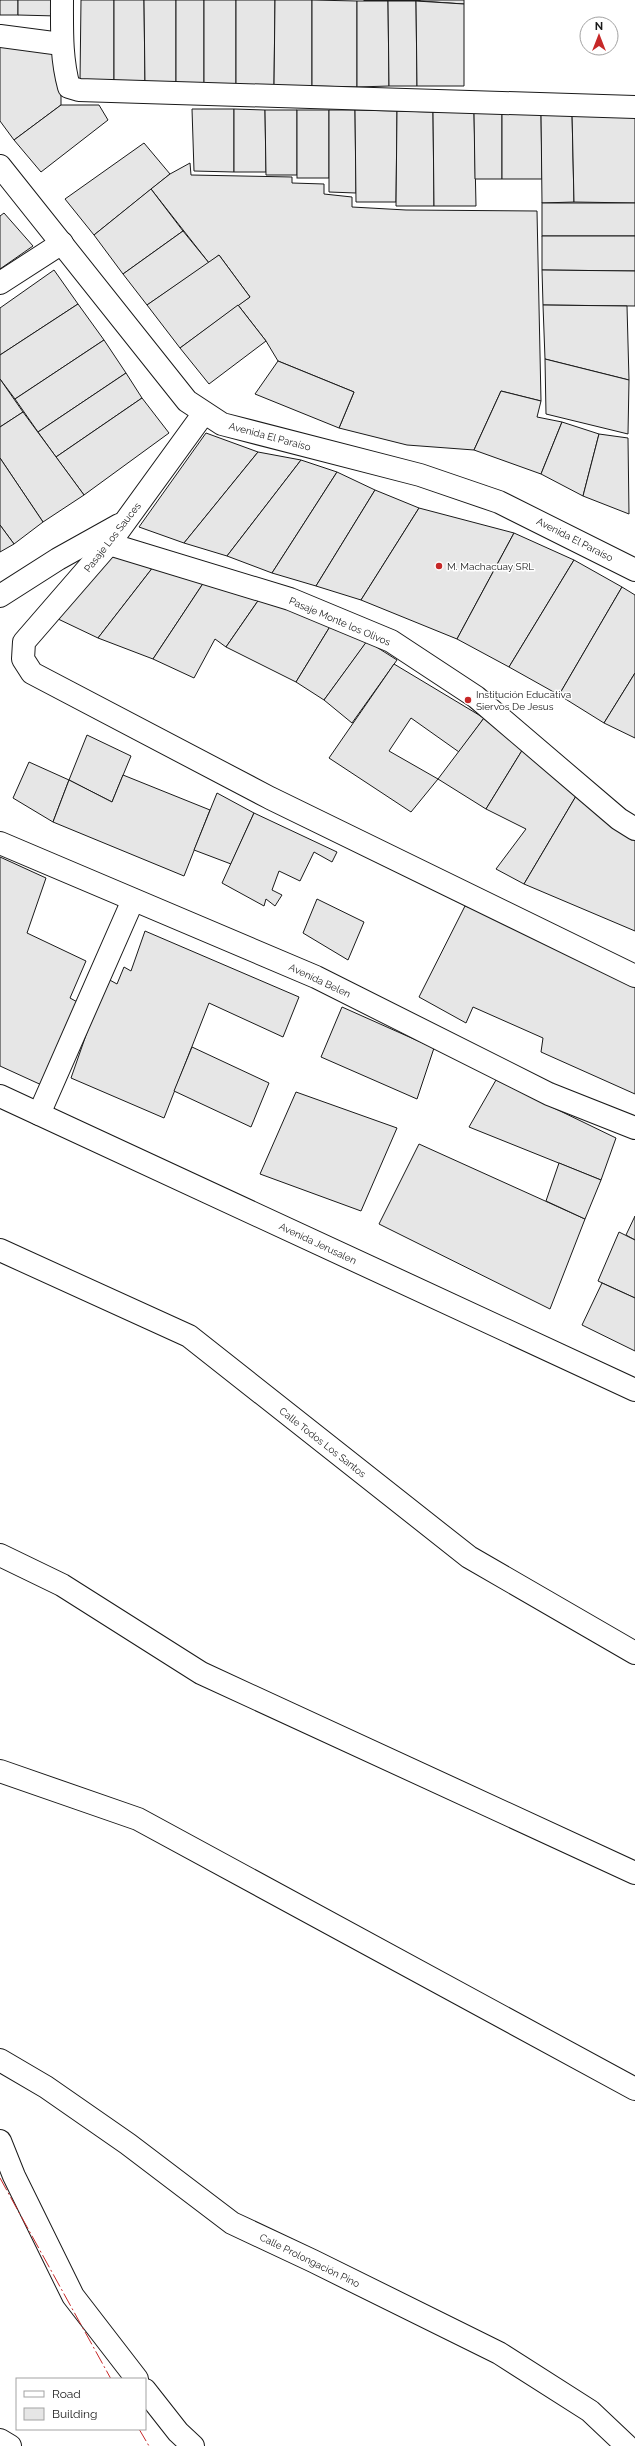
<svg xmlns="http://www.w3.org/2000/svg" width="635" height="2446" viewBox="0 0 635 2446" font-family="Raleway,sans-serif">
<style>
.building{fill:#e6e6e6;stroke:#1a1a1a}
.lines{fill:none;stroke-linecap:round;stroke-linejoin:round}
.minor-casing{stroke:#1a1a1a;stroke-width:24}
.minor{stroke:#fff;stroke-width:22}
.power{stroke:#c62828;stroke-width:1;stroke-dasharray:14 3 2 3;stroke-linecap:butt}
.poi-dot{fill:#c62828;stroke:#fff;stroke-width:1.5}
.labels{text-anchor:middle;stroke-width:3;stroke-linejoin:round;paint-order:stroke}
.street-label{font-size:10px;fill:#1a1a1a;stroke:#fff}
.poi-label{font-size:10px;fill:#1a1a1a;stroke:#fff;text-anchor:start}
</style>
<rect width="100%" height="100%" fill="#fff"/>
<g class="building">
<rect x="0" y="0" width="18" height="15"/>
<path d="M18 0H57V16L18 15Z"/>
<path d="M81 0H114V83L80 81Z"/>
<path d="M114 0H144L145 85 114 83Z"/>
<path d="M144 0H176V85H145Z"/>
<path d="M176 0H204V87L176 85Z"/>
<path d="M204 0H236V88L204 87Z"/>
<path d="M236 0H275L274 86 236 88Z"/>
<path d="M275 0H312V86H274Z"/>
<path d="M312 0 357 1V87L312 86Z"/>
<rect x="364" y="0" width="56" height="1"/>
<path d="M420 0H464V4L420 1Z"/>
<path d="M357 1H388L389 86 357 87Z"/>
<path d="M388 1H416L417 86H389Z"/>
<path d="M416 1 464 4V86H417Z"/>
<path d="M0 47 61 48V105L14 140 0 121Z"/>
<path d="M61 105H99L108 120 41 172 14 140Z"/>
<path d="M192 109H234V172L194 171Z"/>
<path d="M234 109 265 110 266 172H234Z"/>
<path d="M265 110H297V175H266Z"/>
<rect x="297" y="110" width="32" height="68"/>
<path d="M329 110H355L356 193 329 192Z"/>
<path d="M355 110 397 111 396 202H356Z"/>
<path d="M397 111 433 112 434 206H396Z"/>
<path d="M433 112H474L476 206H434Z"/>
<path d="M474 112H502V179H475Z"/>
<path d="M502 112H541L542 179H502Z"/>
<path d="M541 112H572L574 202 542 203Z"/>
<path d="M572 112 635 114V203L574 202Z"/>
<path d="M144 143 170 174 94 235 65 199Z"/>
<path d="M190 163 191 175 292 177V183L324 184V194L352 197V207L406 210 537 211 541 401 501 391 474 450 407 445 339 428 354 392 278 361 266 341 238 305 250 297 219 255 209 263 151 189 170 174Z"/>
<path d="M151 189 183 231 123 274 94 235Z"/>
<rect x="542" y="203" width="93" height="33"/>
<path d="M4 213 33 246 0 269V216Z"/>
<path d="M183 231 209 263 147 305 123 274Z"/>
<path d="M542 236H635V271L542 270Z"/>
<path d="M219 255 250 297 180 348 147 305Z"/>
<path d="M54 270 78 304 0 355V308Z"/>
<path d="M542 270 635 271V306L543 305Z"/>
<path d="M78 304 104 340 15 399 0 379V355Z"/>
<path d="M238 305 266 341 209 384 180 348Z"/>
<path d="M543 305 627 306 629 380 545 359Z"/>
<path d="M104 340 126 373 38 432 15 399Z"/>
<path d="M545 359 629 380 628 434 546 414Z"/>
<path d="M278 361 354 392 339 428 255 394Z"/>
<path d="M126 373 142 398 56 457 38 432Z"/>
<path d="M0 379 23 412 0 427Z"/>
<path d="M501 391 541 401 537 417 562 422 541 474 474 450Z"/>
<path d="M142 398 169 433 84 495 56 457Z"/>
<path d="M23 412 84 495 43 522 0 458V427Z"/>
<path d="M562 422 599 434 583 496 541 474Z"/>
<path d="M206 433 258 452 184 543 139 527Z"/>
<path d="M599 434 628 438 629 514 583 496Z"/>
<path d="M258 452 301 460 227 556 184 543Z"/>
<path d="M0 458 43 522 14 544 0 525Z"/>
<path d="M301 460 337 472 272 573 227 556Z"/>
<path d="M337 472 375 490 316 586 272 573Z"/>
<path d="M375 490 419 508 361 600 316 586Z"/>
<path d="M419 508 514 533 457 639 361 600Z"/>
<path d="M0 525 14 544 0 552Z"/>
<path d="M514 533 574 560 509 667 457 639Z"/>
<path d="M111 548 157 562 98 638 56 618Z"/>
<path d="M574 560 622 587 559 695 509 667Z"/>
<path d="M157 562 206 579 153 659 98 638Z"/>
<path d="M206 579 262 595 226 647 215 639 194 678 153 659Z"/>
<path d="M622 587 635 595V673L604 723 559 695Z"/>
<path d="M262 595 334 620 296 682 226 647Z"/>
<path d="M334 620 371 636 324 700 296 682Z"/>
<path d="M367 641 397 660 352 723 324 700Z"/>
<path d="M394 664 484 718 459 752 411 718 389 751 438 779 411 812 329 758Z"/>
<path d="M635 673V738L604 723Z"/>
<path d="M484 718 526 744 486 809 438 779Z"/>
<path d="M87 735 131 756 112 802 69 780Z"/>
<path d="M526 744 579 791 524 884 496 869 526 829 486 809Z"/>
<path d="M29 762 69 780 53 822 13 798Z"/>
<path d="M123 775 210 810 184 876 53 822 69 780 112 802Z"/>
<path d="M579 791 635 832V931L524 884Z"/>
<path d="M217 793 254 813 231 864 194 850Z"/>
<path d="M254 813 337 852 332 862 314 852 300 881 279 871 272 890 282 895 275 906 266 899 264 906 222 883Z"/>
<path d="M0 857 46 878 27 933 86 961 70 998 81 1004 46 1087 0 1066Z"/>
<path d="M317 899 364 922 348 960 303 933Z"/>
<path d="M465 906 511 921 635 979V1094L541 1052 543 1038 473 1007 466 1023 419 997Z"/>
<path d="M145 931 299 997 283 1037 209 1003 164 1118 71 1078 106 978 117 984 124 967 131 971Z"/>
<path d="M342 1007 434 1048 417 1099 321 1057Z"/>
<path d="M192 1047 269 1083 251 1127 174 1091Z"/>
<path d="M496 1080 616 1138 601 1180 469 1127Z"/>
<path d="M296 1092 397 1128 361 1211 260 1174Z"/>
<path d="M419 1144 585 1219 550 1309 379 1224Z"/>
<path d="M559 1163 601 1180 585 1219 546 1201Z"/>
<path d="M635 1216V1240L626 1235Z"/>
<path d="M619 1232 635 1240V1298L598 1281Z"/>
<path d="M602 1283 635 1298V1351L582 1325Z"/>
</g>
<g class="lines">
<defs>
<g id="minor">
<path d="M62 0C62 30 61 58 69 87L79 90 635 107"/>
<path d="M0 36 61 44"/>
<path d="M0 166 187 401 222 424 420 475 499 502 635 570"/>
<path d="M0 283 62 243"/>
<path d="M204 413 109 544 24 642 23 659 32 673 270 798 635 976"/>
<path d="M109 544 290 599 391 641 476 697 619 819 635 829"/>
<path d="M0 596 58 559 119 525"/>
<path d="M0 843 316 977 549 1094 635 1128"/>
<path d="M0 1096 635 1390"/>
<path d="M39 1114 133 900"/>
<path d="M0 1250 189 1336 469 1557 635 1653"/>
<path d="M0 1555 62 1585 201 1673 635 1873"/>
<path d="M0 1771 138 1819 635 2089"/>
<path d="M0 2060 46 2087 128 2144 232 2223 313 2261 499 2353 590 2411 627 2446"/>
<path d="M0 2141 14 2176 73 2296 137 2379"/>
<path d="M145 2390 178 2432 193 2446"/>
<path d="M0 2440 10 2446"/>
</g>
</defs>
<use href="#minor" class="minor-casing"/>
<use href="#minor" class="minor"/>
<g class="power">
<path d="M0 2178 111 2379"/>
<path d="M139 2429 149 2446"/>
</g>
</g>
<g class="poi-dot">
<circle cx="439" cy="566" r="4"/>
<circle cx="468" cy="700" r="4"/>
</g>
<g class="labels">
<g class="street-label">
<text transform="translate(270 436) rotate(15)" y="4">Avenida El Paraíso</text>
<text transform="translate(112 537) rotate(-52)" y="4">Pasaje Los Sauces</text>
<text transform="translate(575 539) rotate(27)" y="4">Avenida El Paraíso</text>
<text transform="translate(340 621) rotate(23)" y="4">Pasaje Monte los Olivos</text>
<text transform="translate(320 980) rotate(25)" y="4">Avenida Belen</text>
<text transform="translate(318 1243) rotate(25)" y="4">Avenida Jerusalen</text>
<text transform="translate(323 1442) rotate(38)" y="4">Calle Todos Los Santos</text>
<text transform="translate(310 2260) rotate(26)" y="4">Calle Prolongación Pino</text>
</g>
<g class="poi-label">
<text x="447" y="570">M. Machacuay SRL</text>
<text x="476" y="698">Institución Educativa<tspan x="476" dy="12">Siervos De Jesus</tspan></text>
</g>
</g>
<rect x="16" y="2378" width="130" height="52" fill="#ffffff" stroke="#a3a3a3"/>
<rect x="24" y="2391" width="20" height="6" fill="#ffffff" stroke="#a3a3a3"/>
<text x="52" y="2398" font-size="12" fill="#1a1a1a">Road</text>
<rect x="24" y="2408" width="20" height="12" fill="#e6e6e6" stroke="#a3a3a3"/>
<text x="52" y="2418" font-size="12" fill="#1a1a1a">Building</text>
<g transform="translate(599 36)"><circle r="19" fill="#ffffff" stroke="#a3a3a3"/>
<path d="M0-3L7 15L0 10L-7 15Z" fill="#c62828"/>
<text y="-6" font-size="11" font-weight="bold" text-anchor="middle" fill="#1a1a1a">N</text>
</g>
</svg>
